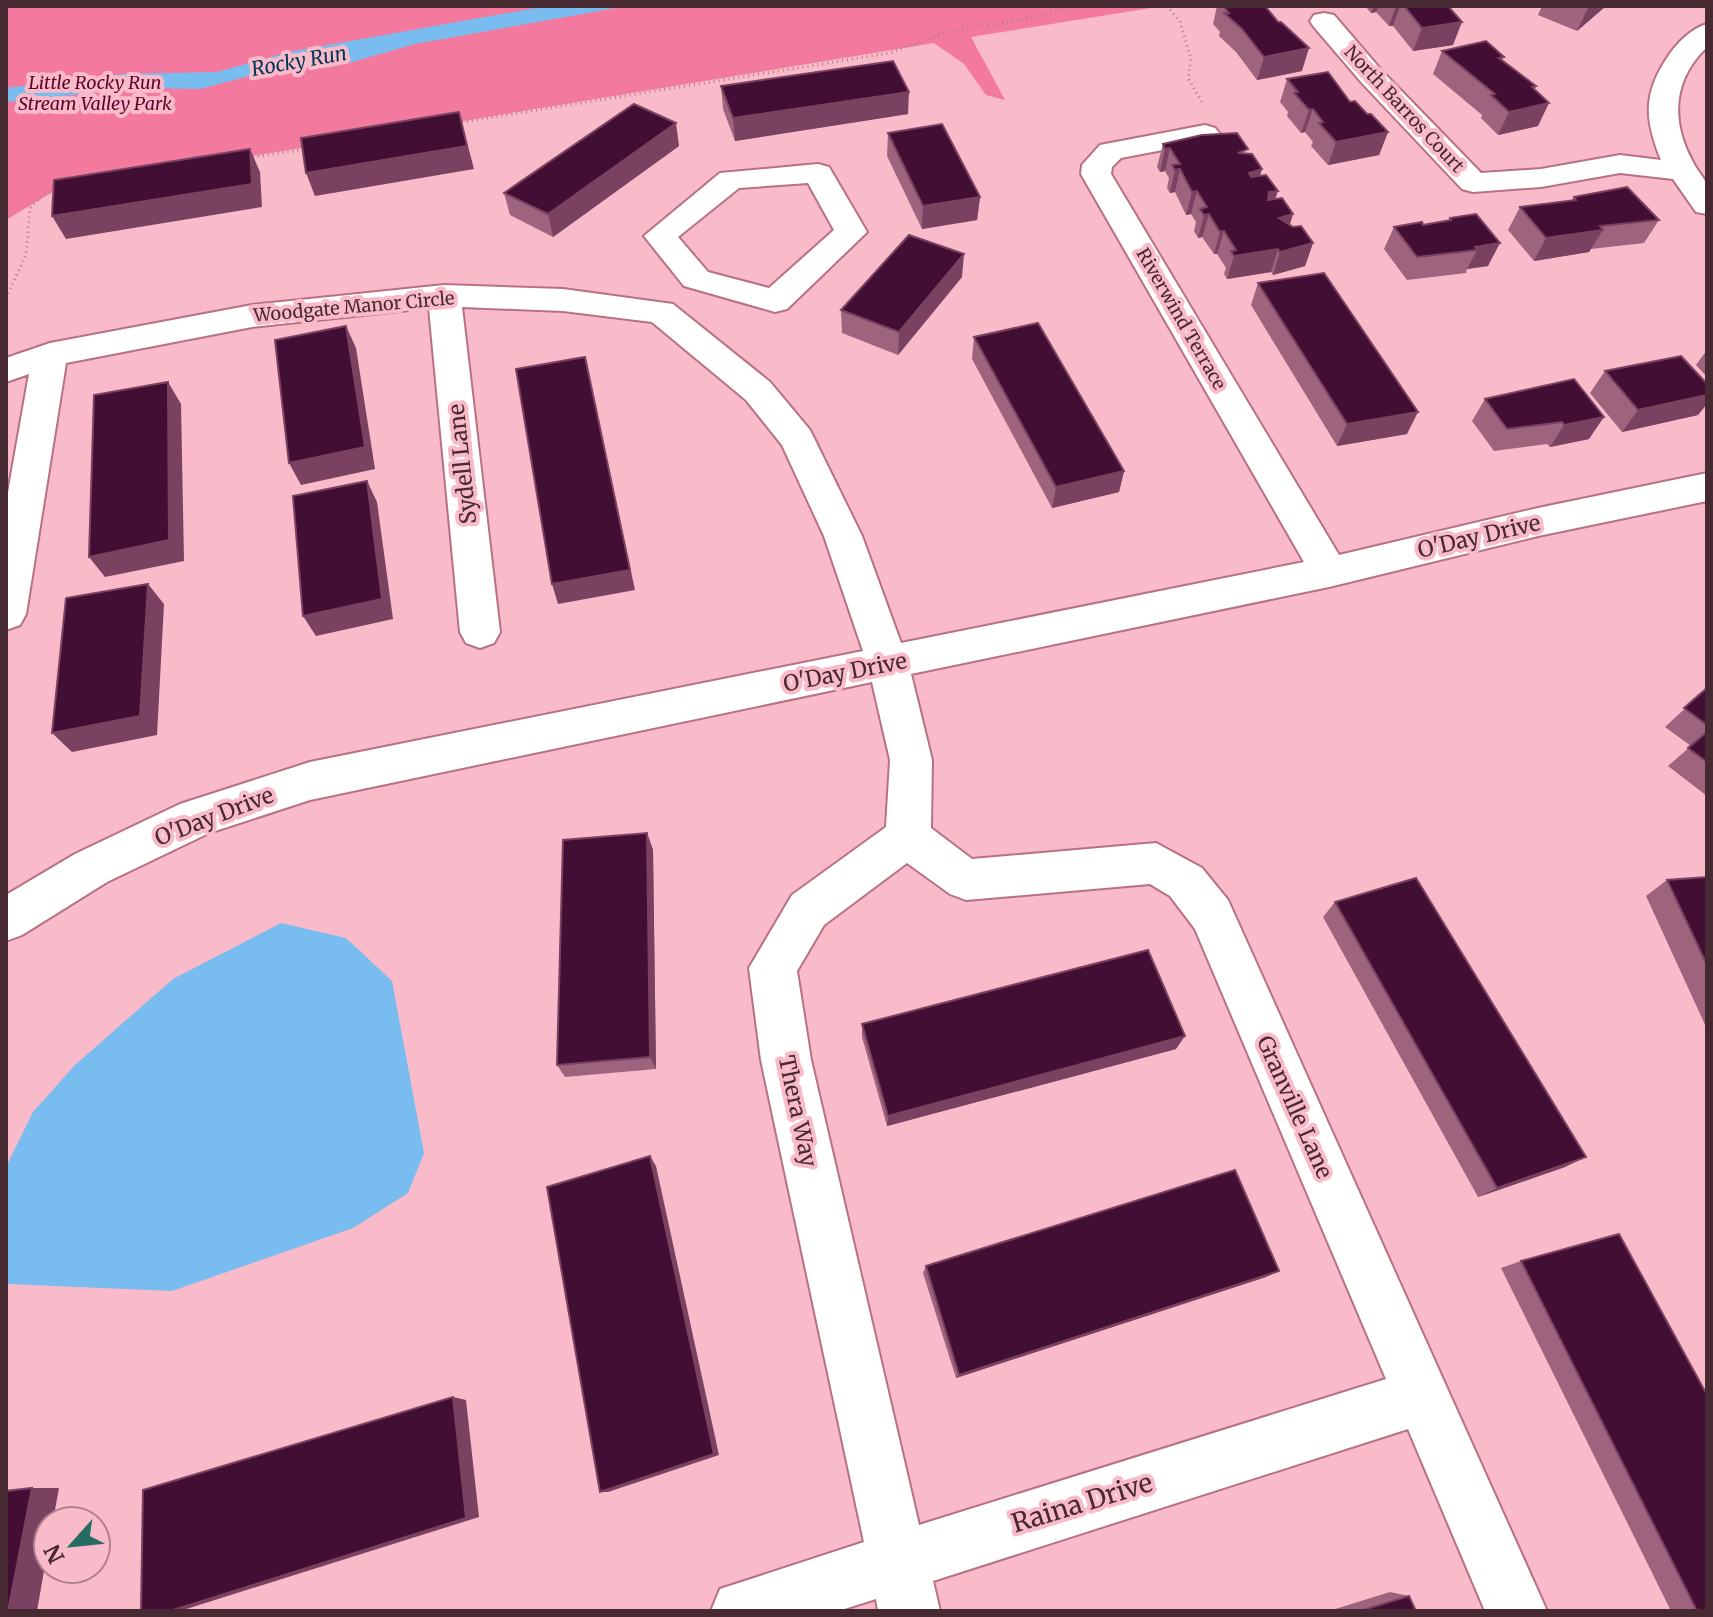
<svg xmlns="http://www.w3.org/2000/svg" width="1713" height="1617" viewBox="0 0 1713 1617" font-family="Merriweather,serif">
<style>
.green{fill:#f37a9e}
.water{fill:#79bcef}
.lines{fill:none;stroke-linecap:round;stroke-linejoin:round}
.minor-casing{stroke:#b87184;stroke-width:4}
.path{stroke:#af7e8a;stroke-width:3;stroke-dasharray:1 4;stroke-linecap:butt}
.minor{fill:#fff;fill-rule:evenodd}
.wall{fill:#9e647e}
.shaded-wall{fill:#7a4260}
.building{fill:#430e33;stroke:#7a4260;stroke-width:2}
.labels{text-anchor:middle;stroke-width:8;stroke-linejoin:round;paint-order:stroke}
.far-park-label{font-size:18px;font-style:italic;fill:#5c052a;stroke:#f9bac9}
.far-street-label{font-size:18px;fill:#472931;stroke:#f9bac9}
.far-water-label{font-size:20px;font-style:italic;fill:#003557;stroke:#f9bac9}
.street-label{font-size:22px;fill:#472931;stroke:#f9bac9}
.near-street-label{font-size:26px;fill:#472931;stroke:#f9bac9}
</style>
<rect width="100%" height="100%" fill="#f9bac9"/>
<path class="green" d="M6 6H1163L971 37 1005 100 986 95 964 64 934 43 59 188 6 220Z"/>
<g class="water">
<path d="M547 6H627L415 44 349 63 332 61 275 69 200 89 138 88 6 102V88L124 74 217 72 289 52Z"/>
<path d="M281 923 346 938 392 981 424 1153 408 1193 353 1228 172 1291 8 1284 6 1167 33 1112 75 1065 173 979Z"/>
</g>
<g class="lines">
<defs>
<g id="minor">
<path d="M1324 13 1334 15 1382 71 1481 173 1541 169 1620 155 1661 160C1644 118 1643 93 1669 55 1678 42 1692 28 1707 24V47C1673 79 1670 121 1693 162 1696 169 1703 176 1706 183 1710 191 1707 205 1707 214L1696 212 1673 179 1620 173 1541 187 1473 192 1462 189 1362 83 1314 27 1310 21 1314 15Z"/>
<path d="M1205 125 1215 128 1220 134 1215 140 1121 158 1112 167 1111 174 1339 555 1538 508 1707 473V501L1538 536 1329 587 911 674 932 760 931 828 972 859 1156 843 1202 868 1228 900 1547 1611H1485L1408 1429 933 1581 940 1611H878L876 1599 838 1611H711L720 1589 864 1542 761 1060 749 968 792 895 886 827 890 760 872 682 310 800 209 833 107 882 22 935 6 941V895L75 854 180 804 310 762 863 651 824 536 782 445 746 400 652 322 563 311 462 307 500 632 494 643 480 648 466 643 460 632 429 308 252 327 66 363 26 614 20 625 6 630V504L29 374 6 382V358L50 343 252 305 444 285 563 289 673 304 770 382 810 430 862 536 901 643 1304 562 1081 174 1082 165 1100 145ZM907 863 950 894 966 900 1150 884 1170 896 1195 929 1386 1379 919 1525 811 1060 797 971 824 925Z"/>
<path d="M818 164 829 167 867 232 787 309 775 312 684 286 644 236 720 173ZM808 183 834 230 769 288 708 272 678 237 739 188Z"/>
</g>
</defs>
<use href="#minor" class="minor-casing"/>
<g class="path">
<path d="M1167 6 1180 22 1191 59 1188 78 1202 102"/>
<path d="M457 123 890 53 947 32 1022 20 1072 6"/>
<path d="M248 158 306 149"/>
<path d="M6 298 26 255 30 208 44 194 57 191"/>
</g>
<use href="#minor" class="minor"/>
</g>
<g class="wall">
<path d="M1217 6H1265L1302 71 1257 80 1236 52 1219 36 1220 32 1213 24Z"/>
<path d="M1365 6H1448L1453 45 1413 51 1393 26H1389L1376 12 1371 13Z"/>
<path d="M1542 6H1606L1577 31 1538 15Z"/>
<path d="M1442 51 1504 57 1502 60 1534 90 1538 126 1498 135 1481 118 1482 115 1433 74Z"/>
<path d="M1287 79 1350 102 1367 114 1388 132 1379 155 1328 165 1311 146 1313 142 1305 132 1301 133 1287 116 1288 112 1280 102Z"/>
<path d="M721 86 908 114 735 141 723 109Z"/>
<path d="M888 133 980 197 977 220 922 229 887 156Z"/>
<path d="M1163 144 1247 154 1275 199 1293 214 1290 225 1313 243 1305 266 1273 275 1271 272 1227 279 1224 274 1226 268 1217 254H1214L1202 237 1198 238 1194 231 1196 222 1191 214 1186 215 1175 192 1170 193 1167 188 1169 178 1165 171 1160 172 1157 167Z"/>
<path d="M679 146 553 237 510 215 504 193Z"/>
<path d="M1574 197 1659 220 1644 243 1591 249 1589 252 1534 261 1508 230 1520 207 1572 200Z"/>
<path d="M1476 214 1488 266 1467 269 1466 273 1407 280 1384 249 1394 227 1423 225 1449 220 1450 218Z"/>
<path d="M962 277 898 355 842 333 841 310Z"/>
<path d="M1258 283 1407 434 1337 446 1251 305Z"/>
<path d="M974 337 1124 471 1119 492 1052 508 972 359Z"/>
<path d="M1707 350V377L1696 365Z"/>
<path d="M1605 371 1698 415 1622 432 1590 393Z"/>
<path d="M1574 379 1589 439 1550 447 1547 444 1494 451 1472 421 1485 399Z"/>
<path d="M1707 688V796L1668 766 1691 746 1665 727Z"/>
<path d="M647 833 653 850 656 1069 565 1077 557 1065Z"/>
<path d="M1707 877V1029L1646 896 1667 880Z"/>
<path d="M1335 902 1565 1167 1478 1197 1323 917Z"/>
<path d="M862 1024 1176 1049 887 1126 862 1037Z"/>
<path d="M1521 1261 1707 1611H1671L1501 1268Z"/>
<path d="M926 1266 1266 1277 956 1378 923 1273Z"/>
<path d="M1390 1592 1409 1596 1416 1611H1329Z"/>
</g>
<g class="shaded-wall">
<path d="M1374 6H1379L1376 12 1371 13Z"/>
<path d="M1396 6H1400L1393 26H1389Z"/>
<path d="M1591 6H1606L1577 31 1588 8Z"/>
<path d="M1462 22 1453 45 1413 51 1422 28Z"/>
<path d="M1309 48 1302 71 1257 80 1264 57Z"/>
<path d="M1536 86 1526 108 1549 103 1538 126 1498 135 1509 112 1532 87Z"/>
<path d="M909 92 908 114 735 141 733 118Z"/>
<path d="M1313 109 1305 132 1301 133 1309 110Z"/>
<path d="M459 112 474 169 315 196 306 173Z"/>
<path d="M676 123 679 146 553 237 548 214Z"/>
<path d="M1388 132 1379 155 1328 165 1336 142Z"/>
<path d="M1170 148 1165 171 1160 172 1165 149Z"/>
<path d="M250 149 260 172 262 207 66 239 52 216Z"/>
<path d="M1180 169 1175 192 1170 193 1175 170Z"/>
<path d="M1262 169 1255 192 1249 173Z"/>
<path d="M1197 191 1191 214 1186 215 1192 192Z"/>
<path d="M1278 191 1270 214 1262 215 1269 192Z"/>
<path d="M980 197 977 220 922 229 923 206Z"/>
<path d="M1209 214 1202 237 1198 238 1204 215Z"/>
<path d="M1293 214 1285 237 1279 218Z"/>
<path d="M1603 230 1589 252 1534 261 1546 238Z"/>
<path d="M1224 231 1217 254H1214L1220 232Z"/>
<path d="M1313 243 1305 266 1273 275 1280 252Z"/>
<path d="M1500 243 1488 266 1467 269 1477 250 1475 247Z"/>
<path d="M1278 249 1271 272 1227 279 1234 256Z"/>
<path d="M964 254 962 277 898 355 899 332Z"/>
<path d="M346 326 356 348 375 469 301 485 289 463Z"/>
<path d="M585 357 635 590 558 604 552 584Z"/>
<path d="M168 382 181 404 184 561 105 577 89 557Z"/>
<path d="M1707 395V404L1698 415 1622 432 1638 410Z"/>
<path d="M1418 412 1407 434 1337 446 1347 424Z"/>
<path d="M1604 417 1589 439 1550 447 1564 425Z"/>
<path d="M1124 471 1119 492 1052 508 1056 487Z"/>
<path d="M367 481 377 502 393 619 316 636 303 616Z"/>
<path d="M148 584 164 604 157 735 72 752 52 733Z"/>
<path d="M647 833 653 850 656 1069 650 1057Z"/>
<path d="M1185 1036 1176 1049 887 1126 888 1116Z"/>
<path d="M650 1156 656 1166 719 1455 608 1492H600Z"/>
<path d="M1586 1157 1565 1167 1478 1197 1497 1188Z"/>
<path d="M1279 1271 1266 1277 956 1378 959 1375Z"/>
<path d="M453 1397 466 1400 479 1517 180 1611H170Z"/>
<path d="M32 1488H59L53 1521H48V1548L37 1611H8Z"/>
</g>
<g class="building">
<path d="M1223 6H1265L1278 22H1281L1309 48 1264 57 1242 29 1224 13H1229Z"/>
<path d="M1404 6H1448L1462 22 1422 28Z"/>
<path d="M1486 41 1504 57 1499 58 1536 86 1532 87 1549 103 1509 112 1491 95 1495 94 1442 51Z"/>
<path d="M893 61 909 92 733 118 721 86Z"/>
<path d="M1328 72 1350 102 1355 101 1367 114H1371L1388 132 1336 142 1319 123 1323 122 1313 109 1309 110 1294 93 1298 92 1287 79Z"/>
<path d="M634 104 676 123 548 214 504 193Z"/>
<path d="M459 112 467 146 306 173 301 138Z"/>
<path d="M942 124 980 197 923 206 888 133Z"/>
<path d="M1237 133 1248 149 1238 153 1252 154 1262 169 1249 173 1251 177 1266 175 1278 191 1269 192 1268 200 1282 198 1293 214 1279 218 1293 227 1301 226 1313 243 1280 252 1278 249 1234 256 1231 251 1236 250 1224 231 1220 232 1209 214 1204 215 1200 209 1207 207 1197 191 1192 192 1180 169 1175 170 1172 165 1180 164 1170 148 1165 149 1163 144 1202 135Z"/>
<path d="M250 149 252 184 52 216 54 180Z"/>
<path d="M1627 187 1659 220 1600 226 1603 230 1546 238 1520 207 1576 200 1574 197Z"/>
<path d="M1476 214 1500 243 1475 247 1477 250 1417 257 1394 227 1422 222 1423 225 1451 220 1450 218Z"/>
<path d="M909 235 964 254 899 332 841 310Z"/>
<path d="M1324 273 1418 412 1347 424 1258 283Z"/>
<path d="M1038 323 1124 471 1056 487 974 337Z"/>
<path d="M346 326 365 447 289 463 275 340Z"/>
<path d="M1681 356 1707 384V395L1638 410 1605 371Z"/>
<path d="M585 357 630 570 552 584 516 369Z"/>
<path d="M1574 379 1604 417 1564 425 1562 422 1507 429 1485 399Z"/>
<path d="M168 382 169 540 89 557 94 395Z"/>
<path d="M367 481 382 599 303 616 293 496Z"/>
<path d="M148 584 140 716 52 733 66 598Z"/>
<path d="M1707 688V725L1684 708Z"/>
<path d="M1707 732V762L1688 748Z"/>
<path d="M647 833 650 1057 557 1065 563 840Z"/>
<path d="M1707 877V965L1667 880Z"/>
<path d="M1416 878 1586 1157 1497 1188 1335 902Z"/>
<path d="M1148 950 1185 1036 888 1116 862 1024Z"/>
<path d="M650 1156 714 1454 600 1492 547 1187Z"/>
<path d="M1235 1170 1279 1271 959 1375 926 1266Z"/>
<path d="M1619 1234 1707 1395V1611H1697L1521 1261Z"/>
<path d="M453 1397 466 1518 170 1611H141L143 1490Z"/>
<path d="M32 1488 8 1611H6V1491Z"/>
<path d="M1409 1596 1416 1611H1360Z"/>
</g>
<g class="labels">
<g class="far-park-label">
<text x="95" y="89">Little Rocky Run<tspan x="95" dy="21">Stream Valley Park</tspan></text>
</g>
<g class="far-street-label">
<text transform="translate(1404 109) rotate(47)" y="6">North Barros Court</text>
<text transform="translate(354 307) rotate(-5)" y="6">Woodgate Manor Circle</text>
<text transform="translate(1181 319) rotate(60)" y="6">Riverwind Terrace</text>
</g>
<g class="far-water-label">
<text transform="translate(299 61) rotate(-10)" y="7">Rocky Run</text>
</g>
<g class="street-label">
<text transform="translate(462 464) rotate(-96)" y="8">Sydell Lane</text>
<text transform="translate(1479 536) rotate(-13)" y="8">O'Day Drive</text>
<text transform="translate(845 672) rotate(-11)" y="8">O'Day Drive</text>
<text transform="translate(214 816) rotate(-21)" y="8">O'Day Drive</text>
<text transform="translate(1295 1107) rotate(66)" y="8">Granville Lane</text>
<text transform="translate(798 1111) rotate(78)" y="8">Thera Way</text>
</g>
<g class="near-street-label">
<text transform="translate(1082 1503) rotate(-17)" y="9">Raina Drive</text>
</g>
</g>
<rect width="1713" height="1617" fill="none" stroke="#472931" stroke-width="16"/>
<g transform="translate(72 1545) rotate(243)"><circle r="38" fill="#f9bac9" stroke="#b2808c" stroke-width="2"/>
<path d="M0-6L14 30L0 20L-14 30Z" fill="#256c63"/>
<text y="-12" font-size="22" font-weight="bold" text-anchor="middle" fill="#472931">N</text>
</g>
</svg>
